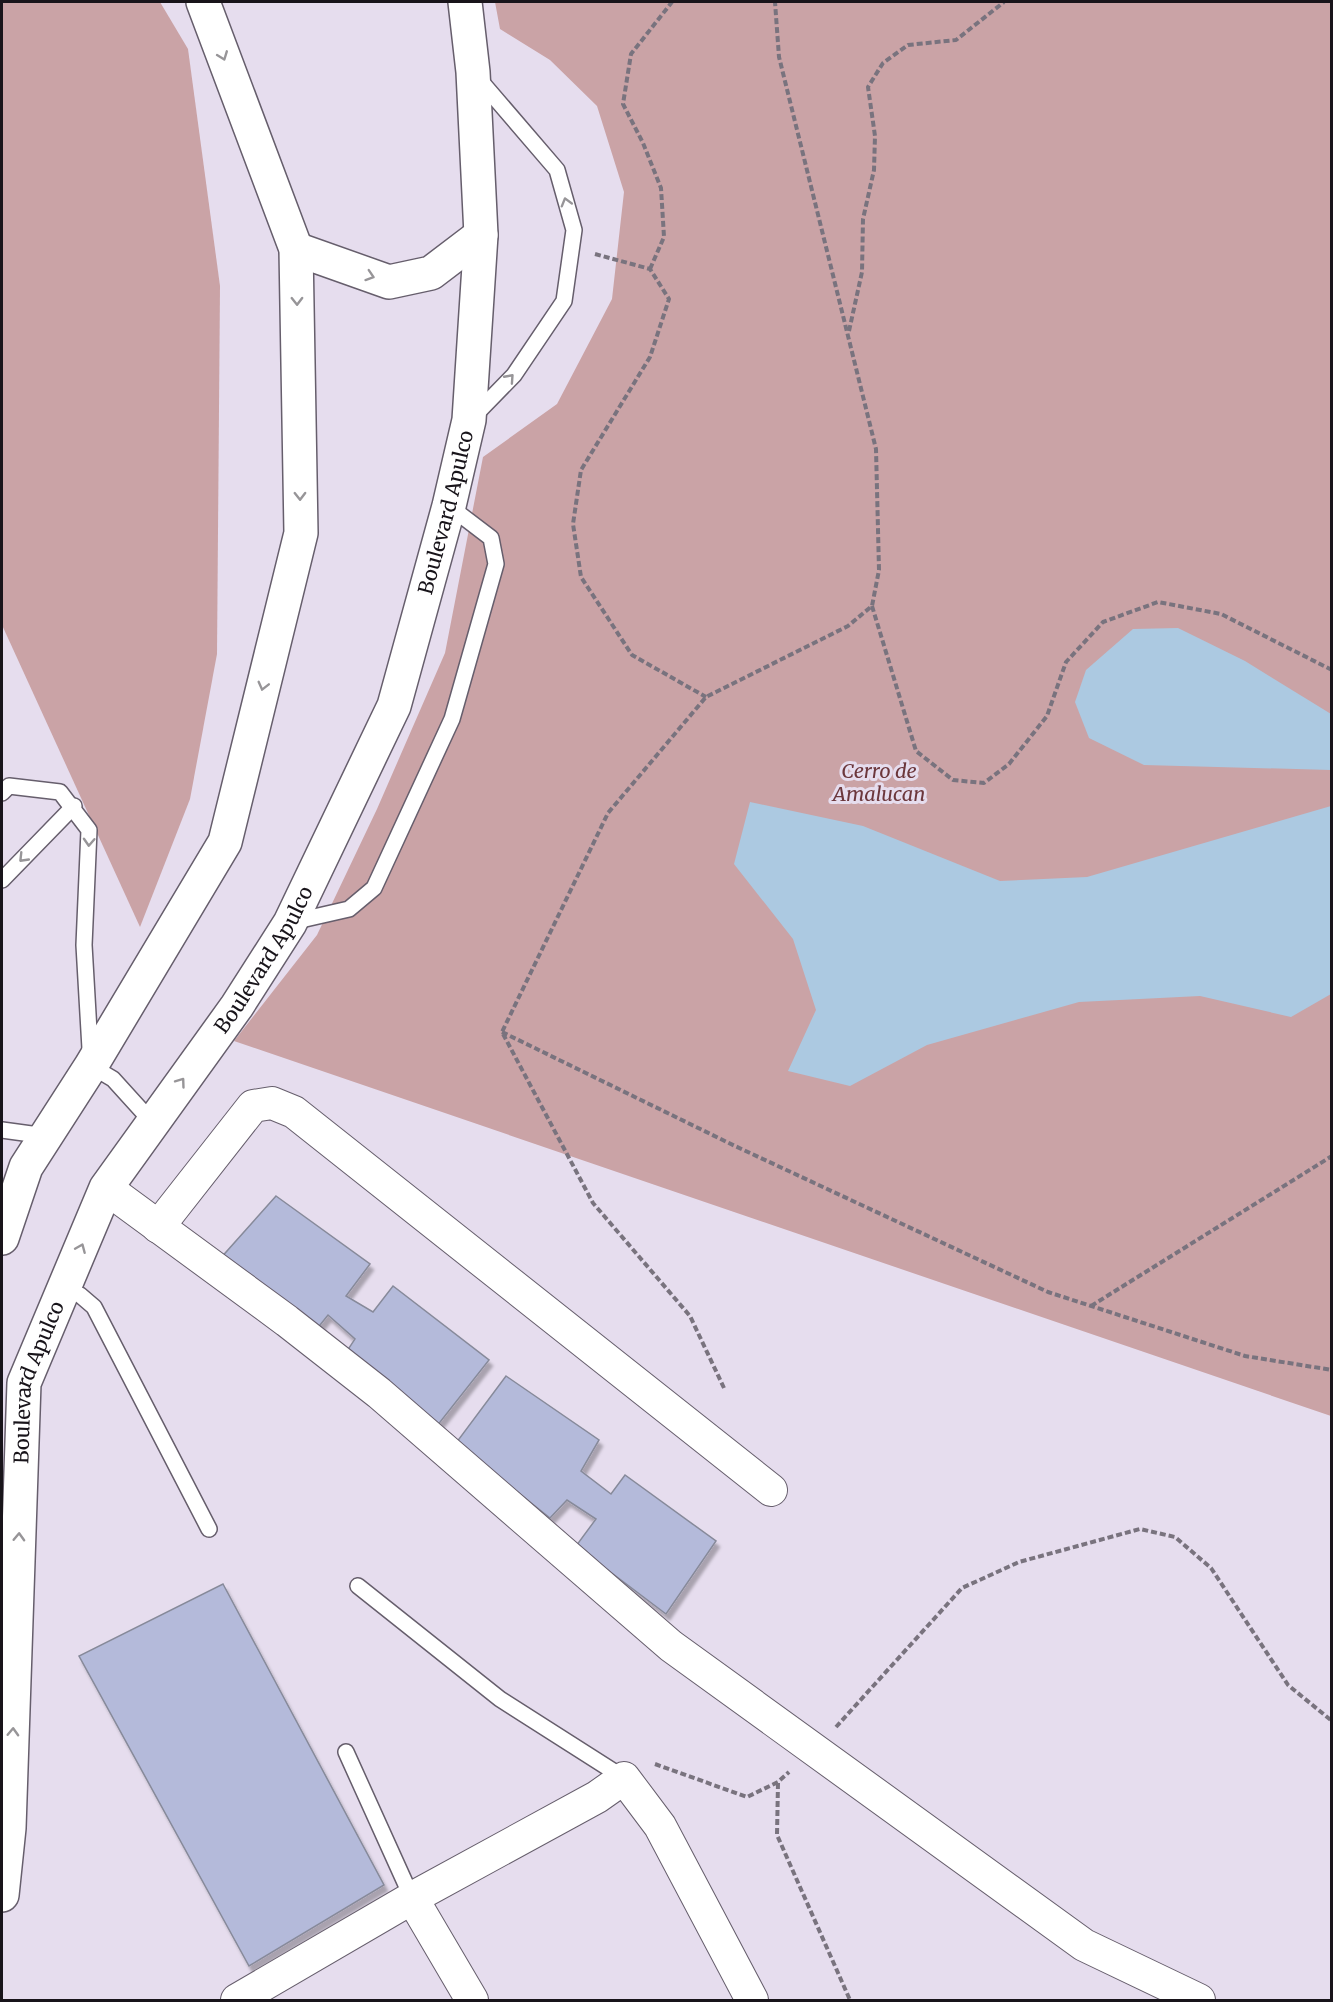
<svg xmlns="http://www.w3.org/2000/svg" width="1333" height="2002" viewBox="0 0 1333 2002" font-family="Merriweather,serif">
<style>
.green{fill:#caa3a6}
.water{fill:#acc9e1}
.building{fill:#b4bada;stroke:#878a9a;stroke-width:1.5;filter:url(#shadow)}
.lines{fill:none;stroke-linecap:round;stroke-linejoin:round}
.lane-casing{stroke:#665e6c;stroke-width:18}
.street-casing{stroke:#665e6c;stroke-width:34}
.secondary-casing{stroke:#665e6c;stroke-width:36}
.path{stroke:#79737e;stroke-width:4;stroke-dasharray:6 3;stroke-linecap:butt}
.lane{stroke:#fff;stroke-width:15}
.street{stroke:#fff;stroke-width:32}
.secondary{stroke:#fff;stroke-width:33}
.oneway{stroke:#979598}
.labels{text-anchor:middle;stroke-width:6;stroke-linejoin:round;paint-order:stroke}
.street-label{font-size:20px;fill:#18141a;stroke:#e6ddee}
.park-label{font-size:20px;font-style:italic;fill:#6c373c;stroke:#e6ddee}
</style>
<defs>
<filter id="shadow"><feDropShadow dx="3.5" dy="6" stdDeviation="1.5" flood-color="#0004"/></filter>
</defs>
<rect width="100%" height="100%" fill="#e6ddee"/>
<g class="green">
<path d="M2 2H160L188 49 220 286 217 654 190 799 140 927 2 625Z"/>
<path d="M495 2H1331V1416L234 1041 317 935 377 809 445 653 483 457 557 404 612 299 624 192 597 106 550 60 500 29Z"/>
</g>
<g class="water">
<path d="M1178 628 1245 661 1331 714V770L1144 765 1089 738 1075 702 1086 670 1133 629Z"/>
<path d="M750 802 863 826 1000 881 1087 877 1331 806V994L1291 1017 1200 996 1079 1002 927 1045 850 1086 788 1071 816 1010 793 939 734 864Z"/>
</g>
<g class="building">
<path d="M276 1196 370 1264 346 1296 373 1312 393 1286 489 1360 433 1431 345 1354 355 1339 328 1315 316 1330 219 1260Z"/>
<path d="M506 1376 599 1440 581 1471 611 1494 625 1475 716 1541 666 1614 576 1546 596 1519 567 1500 550 1518 456 1443Z"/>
<path d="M223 1584 384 1885 249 1966 79 1656Z"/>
</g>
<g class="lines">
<defs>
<g id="lane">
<path d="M474 416 514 375 564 301 574 230 557 170 478 78"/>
<path d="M2 793 9 786 60 792 89 830 84 945 91 1066 113 1079 152 1122"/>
<path d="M2 880 74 806"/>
<path d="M292 922 349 909 374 888 452 719 496 564 491 538 449 506"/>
<path d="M2 1130 46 1136"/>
<path d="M64 1289 80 1295 94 1307 209 1529"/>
<path d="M358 1586 500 1699 624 1778"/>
<path d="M346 1752 412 1898"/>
</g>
<g id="street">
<path d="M106 1188 287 1321 379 1393 671 1646 1084 1945 1199 2000"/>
<path d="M158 1227 253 1106 272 1103 294 1112 771 1490"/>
<path d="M412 1898 472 2000"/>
<path d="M237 2000 412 1898 597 1797 624 1778 660 1826 752 2000"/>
</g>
<g id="secondary">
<path d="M296 249 389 282 431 273 481 235"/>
<path d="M2 1238 26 1167 91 1066 225 842 301 533 296 249 203 2"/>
<path id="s1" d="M2 1895 9 1828 24 1383 106 1188 237 1006 290 923 394 706 449 506 469 420 481 235 473 72 465 2"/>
</g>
</defs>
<use href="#lane" class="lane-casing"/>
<use href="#street" class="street-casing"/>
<use href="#secondary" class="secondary-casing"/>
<g class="path">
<path d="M595 254 650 269 669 299 650 357 581 470 573 524 581 577 632 655 706 697"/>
<path d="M650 269 664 237 661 188 643 143 623 104 631 54 672 2"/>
<path d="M849 331 862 272 863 219 874 170 875 136 868 87 883 63 908 45 956 40 1004 2"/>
<path d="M872 606 916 751 953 780 984 783 1009 764 1047 716 1066 662 1103 622 1158 602 1221 614 1332 670"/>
<path d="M502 1032 735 1146 1048 1292 1245 1356 1332 1370"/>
<path d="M1091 1306 1332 1156"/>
<path d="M724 1388 690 1316 593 1203 502 1032 608 813 706 697 848 626 872 606 879 570 876 449 779 57 775 2"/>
<path d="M836 1727 962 1588 1019 1562 1140 1529 1175 1537 1211 1568 1288 1685 1332 1721"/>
<path d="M655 1764 747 1797 778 1782 789 1772"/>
<path d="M778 1783 777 1835 850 2000"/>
</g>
<use href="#lane" class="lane"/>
<use href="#street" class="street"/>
<use href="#secondary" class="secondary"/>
</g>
<defs><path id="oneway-chevron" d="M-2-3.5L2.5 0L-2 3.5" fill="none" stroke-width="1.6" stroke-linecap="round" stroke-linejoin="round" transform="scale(1.5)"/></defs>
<g class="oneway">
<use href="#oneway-chevron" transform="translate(223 56) rotate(69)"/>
<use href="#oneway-chevron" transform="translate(566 202) rotate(-106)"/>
<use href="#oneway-chevron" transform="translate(370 276) rotate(18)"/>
<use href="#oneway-chevron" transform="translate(297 301) rotate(89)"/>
<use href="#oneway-chevron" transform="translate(510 378) rotate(-48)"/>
<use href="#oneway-chevron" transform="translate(300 496) rotate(89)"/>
<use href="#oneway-chevron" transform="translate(263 686) rotate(104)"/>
<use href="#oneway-chevron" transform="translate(89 842) rotate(93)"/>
<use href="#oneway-chevron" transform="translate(23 858) rotate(134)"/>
<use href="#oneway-chevron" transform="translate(181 1082) rotate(-54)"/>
<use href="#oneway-chevron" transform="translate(81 1248) rotate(-67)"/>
<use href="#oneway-chevron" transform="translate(19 1537) rotate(-88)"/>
<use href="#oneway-chevron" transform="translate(13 1732) rotate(-88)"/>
</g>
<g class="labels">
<g class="street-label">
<text dy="7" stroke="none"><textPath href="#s1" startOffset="1488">Boulevard Apulco</textPath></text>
<text dy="7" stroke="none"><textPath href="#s1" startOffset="1002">Boulevard Apulco</textPath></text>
<text dy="7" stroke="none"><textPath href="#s1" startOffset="516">Boulevard Apulco</textPath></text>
</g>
<g class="park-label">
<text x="879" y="778">Cerro de<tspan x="879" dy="23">Amalucan</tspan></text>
</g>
</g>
<rect width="1333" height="2002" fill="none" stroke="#18141a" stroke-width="6"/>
</svg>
